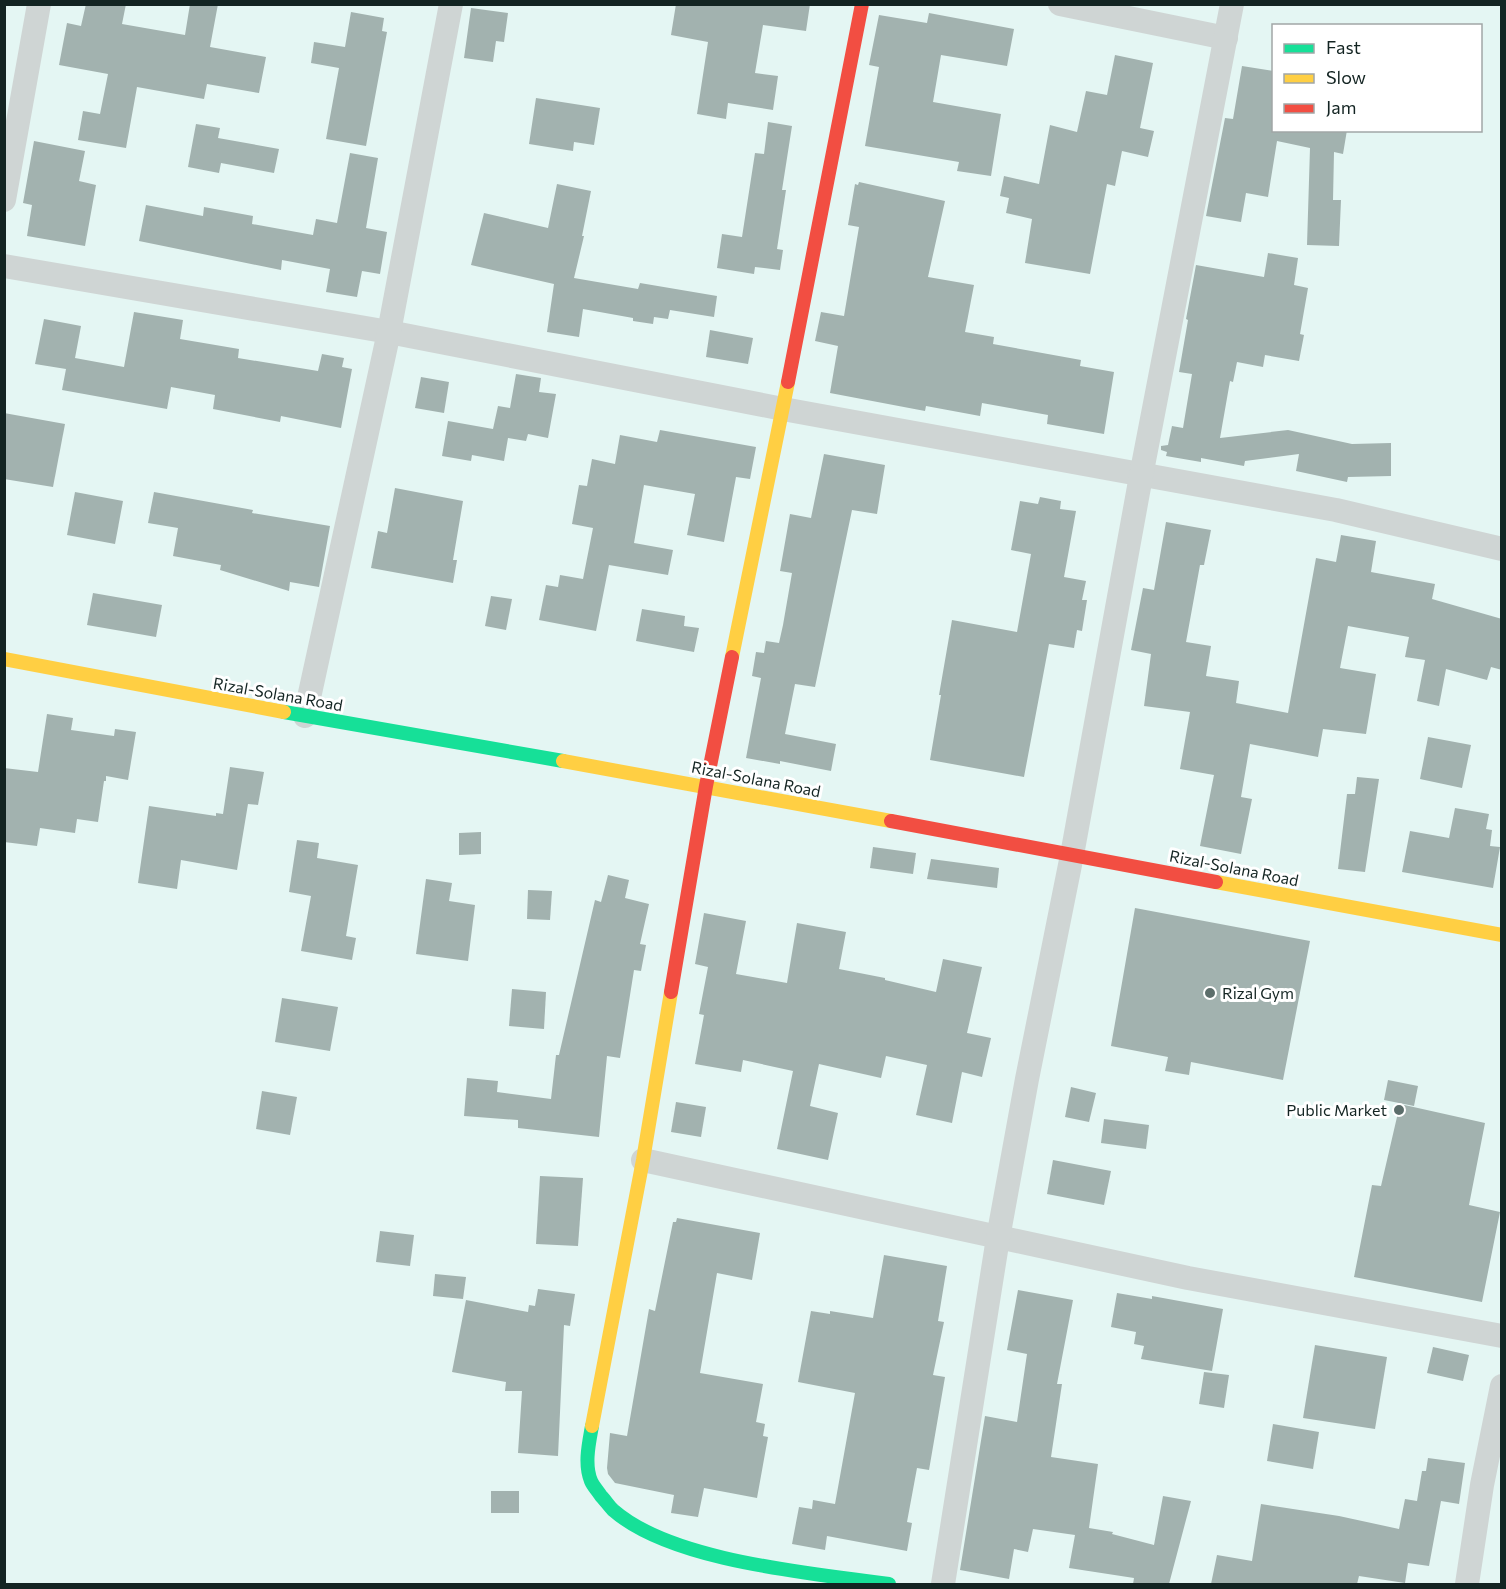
<svg xmlns="http://www.w3.org/2000/svg" width="1506" height="1589" viewBox="0 0 1506 1589" font-family="Commissioner,sans-serif">
<style>
.building{fill:#a2b2af}
.lines{fill:none;stroke-linecap:round;stroke-linejoin:round}
.street{stroke:#cfd5d4;stroke-width:24}
.fast{stroke:#16e098;stroke-width:14}
.slow{stroke:#ffcf43;stroke-width:14}
.jam{stroke:#f24e42;stroke-width:14}
.poi-dot{fill:#5c6e6b;stroke:#fff;stroke-width:2}
.labels{text-anchor:middle;stroke-width:6;stroke-linejoin:round;paint-order:stroke}
.street-label{font-size:16px;fill:#132422;stroke:#fff}
.poi-label{font-size:16px;fill:#132422;stroke:#fff;text-anchor:start}
</style>
<rect width="100%" height="100%" fill="#e4f6f3"/>
<g class="building">
<path d="M86 4H126L122 24 185 35 190 4H218L210 47 266 57 259 93 207 84 204 99 137 87 126 148 78 140 83 111 100 114 108 74 59 65 67 23 81 26Z"/>
<path d="M676 4H810L806 31 763 25 755 73 778 76 773 110 728 103 726 119 697 114 708 42 671 35Z"/>
<path d="M471 8 508 13 504 42 496 41 493 62 464 58Z"/>
<path d="M351 12 384 18 382 31 387 32 366 146 326 139 339 68 311 63 314 42 345 47Z"/>
<path d="M929 13 1014 29 1007 66 941 55 933 102 1001 114 991 176 957 171 959 162 865 146 879 67 869 65 879 15 927 23Z"/>
<path d="M1115 55 1153 63 1140 128 1154 131 1148 157 1122 151 1115 186 1107 184 1090 274 1025 263 1032 219 1006 213 1009 198 1000 196 1004 176 1039 184 1050 125 1077 132 1086 91 1107 95Z"/>
<path d="M1242 66 1274 71V130H1347L1343 154 1334 152 1333 200H1341L1339 246 1307 245 1310 148 1277 141 1268 197 1246 193 1241 222 1206 216 1225 118 1233 119Z"/>
<path d="M536 98 600 108 594 145 574 142 573 151 529 144Z"/>
<path d="M768 122 792 126 782 190H786L777 249 783 250 780 270 755 267 754 274 717 268 722 234 742 237 755 153 764 154Z"/>
<path d="M196 124 220 128 218 138 279 149 274 173 221 163 219 173 188 167Z"/>
<path d="M34 141 85 151 79 181 96 185 85 246 27 236 32 205 23 203Z"/>
<path d="M350 153 378 158 366 228 387 232 380 274 362 271 357 297 326 292 330 269 282 260 281 270 139 241 146 205 203 216 204 207 253 216 252 224 313 235 316 219 337 223Z"/>
<path d="M859 182 945 201 928 277 974 285 965 332 994 337 993 344 1081 360 1080 366 1114 372 1104 434 1047 424 1048 415 982 403 980 416 926 406 925 411 830 393 838 346 815 341 821 312 844 316 859 227 848 225 855 184 858 185Z"/>
<path d="M557 184 591 191 582 236H584L574 278 638 289 640 283 717 296 714 317 670 310 668 319 654 317 653 324 633 321V318L583 309 579 337 547 332 554 284 471 265 484 213 548 228Z"/>
<path d="M1268 253 1298 258 1294 285 1308 288 1300 334 1304 335 1299 361 1265 355 1263 367 1237 362 1233 382 1230 381 1220 438 1288 430 1352 444 1391 443V476L1348 477 1347 482 1296 471 1299 454 1245 461 1244 466 1201 458V462L1166 456 1167 452 1161 450V446L1168 445 1172 426 1183 428 1192 374 1179 372 1188 320 1186 319 1196 265 1264 277Z"/>
<path d="M134 312 183 320 180 339 239 349 238 358 318 371 322 354 344 358 342 367 352 369 341 428 281 416 280 422 213 409 215 395 171 387 167 409 62 390 66 369 35 364 44 319 81 326 75 358 124 367Z"/>
<path d="M710 330 753 338 748 364 706 357Z"/>
<path d="M516 374 541 378 539 392 556 394 548 438 528 434 526 441 508 438 504 461 472 455 471 461 442 456 448 421 493 429 498 406 510 408Z"/>
<path d="M421 377 449 382 444 413 415 408Z"/>
<path d="M4 413 65 424 53 487 4 479Z"/>
<path d="M660 430 756 447 750 479 736 477 724 542 687 535 695 494 644 485 634 543 673 550 668 575 609 565 596 631 539 620 546 585 558 587 560 575 583 579 593 528 572 524 579 485 587 486 592 459 615 464 620 435 657 442Z"/>
<path d="M824 454 885 465 877 514 852 510 815 687 795 684 785 734 836 744 831 771 780 761V764L746 758 761 678 752 676 756 652 764 653 766 641 779 643 783 625 792 573 780 571 790 514 811 518Z"/>
<path d="M395 488 463 501 453 560H457L453 583 371 568 378 531 387 533Z"/>
<path d="M75 492 123 501 115 544 67 535Z"/>
<path d="M154 492 253 510 252 513 330 526 319 587 290 582 289 591 220 570 221 565 173 556 178 528 148 523Z"/>
<path d="M1040 497 1061 501 1060 509 1076 511 1064 577 1086 581 1082 600H1087L1082 631 1077 630 1074 648 1049 644 1024 777 930 760 941 695H939L952 620 1017 632 1031 554 1011 550 1020 501 1038 504Z"/>
<path d="M1166 522 1211 530 1204 565H1200L1186 642 1211 646 1206 676 1239 681 1236 703 1288 713 1316 558 1336 562 1341 535 1376 541 1371 572 1435 584 1432 599 1502 619V670L1491 667 1487 680 1446 669 1439 706 1417 701 1425 660 1405 657 1409 637 1348 626 1340 668 1376 674 1366 734 1323 729 1318 757 1250 744 1241 797 1252 799 1241 854 1200 846 1214 775 1180 769 1190 712 1144 706 1151 654 1131 650 1143 588 1154 590Z"/>
<path d="M93 593 162 605 156 637 87 625Z"/>
<path d="M491 596 512 599 506 630 485 626Z"/>
<path d="M642 609 685 616 684 626 699 628 694 652 636 641Z"/>
<path d="M47 714 73 718 71 730 114 736 115 729 136 732 128 780 106 776V781H104L98 822 77 819 75 833 40 828 37 846 4 842V768L38 772Z"/>
<path d="M1428 737 1471 745 1462 788 1420 779Z"/>
<path d="M230 767 264 772 258 805 248 804 237 870 181 860 177 889 138 883 149 806 216 816V813L223 814Z"/>
<path d="M1357 777 1379 779 1365 872 1338 869 1347 794H1355Z"/>
<path d="M1455 808 1489 814 1486 829 1492 830 1490 846 1500 847 1493 888 1402 872 1410 831 1449 838Z"/>
<path d="M481 832V854L459 855V833Z"/>
<path d="M297 840 319 843 317 858 358 865 346 936 356 938 352 960 301 951 311 896 289 892Z"/>
<path d="M873 847 916 853 913 874 870 868Z"/>
<path d="M931 859 999 868 997 888 927 879Z"/>
<path d="M608 875 629 880 625 898 649 904 640 944 646 945 641 971 634 970 620 1058 607 1056 599 1137 518 1128V1120L464 1116 467 1078 498 1081 497 1092 551 1099 556 1055H559L595 900 601 902Z"/>
<path d="M426 879 452 883 449 901 475 905 468 961 416 954Z"/>
<path d="M528 890 552 891 550 920 527 919Z"/>
<path d="M1135 908 1310 941 1283 1080 1191 1062 1189 1075 1165 1071 1168 1057 1111 1046Z"/>
<path d="M704 913 746 921 736 974 787 983 797 923 846 932 839 969 885 978V980L936 992 943 959 982 967 967 1033 991 1038 982 1077 962 1072 952 1123 916 1115 927 1065 886 1056 881 1078 819 1064 810 1106 838 1113 828 1160 777 1149 793 1071 743 1060 741 1072 695 1064 704 1015 699 1014 708 967 695 964Z"/>
<path d="M512 989 546 992 544 1029 509 1026Z"/>
<path d="M282 998 338 1007 330 1051 275 1042Z"/>
<path d="M1388 1080 1418 1086 1414 1106 1384 1100Z"/>
<path d="M1071 1087 1096 1093 1089 1122 1065 1117Z"/>
<path d="M262 1091 297 1097 290 1135 256 1129Z"/>
<path d="M676 1102 706 1107 701 1137 671 1132Z"/>
<path d="M1400 1104 1485 1123 1469 1205 1500 1212 1482 1302 1354 1277 1372 1185 1381 1186Z"/>
<path d="M1104 1119 1149 1125 1146 1149 1101 1143Z"/>
<path d="M1053 1160 1111 1171 1104 1205 1047 1194Z"/>
<path d="M540 1176 583 1178 578 1246 536 1244Z"/>
<path d="M677 1218 760 1233 752 1280 717 1273 700 1373 763 1384 756 1422 765 1424 763 1436 768 1437 757 1498 704 1488 698 1517 671 1513 674 1495 615 1483 608 1474 607 1468 610 1433 627 1436 649 1309 655 1311 673 1222H676Z"/>
<path d="M380 1231 414 1235 410 1266 376 1262Z"/>
<path d="M884 1255 947 1266 938 1321 944 1322 933 1375 945 1377 929 1470 917 1468 907 1522 912 1523 907 1551 827 1536 825 1550 792 1544 799 1507 812 1509 813 1500 835 1504 855 1393 798 1382 811 1311 830 1314V1311L873 1318Z"/>
<path d="M435 1274 466 1277 463 1299 433 1296Z"/>
<path d="M538 1289 575 1294 570 1326 564 1325 558 1456 518 1453 522 1391H505L506 1382 452 1372 466 1300 528 1312 529 1305 535 1306Z"/>
<path d="M1018 1290 1073 1300 1057 1384H1062L1051 1457 1098 1464 1089 1528 1113 1532 1112 1534 1154 1545 1163 1496 1191 1501 1169 1584H1133L1134 1578 1069 1568 1075 1535 1033 1529 1028 1552 1014 1549 1009 1579 960 1570 985 1416 1017 1422 1027 1354 1007 1350Z"/>
<path d="M1117 1293 1152 1299V1296L1223 1309 1212 1371 1141 1359 1144 1346 1134 1344 1136 1332 1111 1327Z"/>
<path d="M1315 1345 1387 1357 1375 1429 1303 1418Z"/>
<path d="M1433 1347 1469 1355 1463 1381 1427 1373Z"/>
<path d="M1204 1372 1229 1375 1224 1408 1199 1404Z"/>
<path d="M1273 1424 1319 1432 1313 1469 1267 1461Z"/>
<path d="M1428 1458 1465 1463 1459 1504 1441 1501 1429 1566 1408 1563 1405 1583 1359 1576 1357 1584H1211L1217 1555 1252 1561 1261 1504 1339 1516 1399 1529 1405 1499 1417 1501 1422 1471H1426Z"/>
<rect x="491" y="1491" width="28" height="22"/>
</g>
<g class="lines">
<g class="street">
<path d="M1060 4 1226 38"/>
<path d="M4 200 39 4"/>
<path d="M4 266 389 332 783 409 1336 510 1502 549"/>
<path d="M305 716 389 332 451 4"/>
<path d="M643 1160 1188 1278 1502 1336"/>
<path d="M943 1584 998 1238 1027 1079 1072 855 1141 476 1232 4"/>
<path d="M1467 1584 1482 1485 1502 1386"/>
</g>
<g class="fast">
<path d="M284 712 563 761"/>
<path d="M592 1426C589 1443 584 1464 591 1481 593 1486 598 1491 601 1496 605 1500 609 1506 613 1510 672 1562 812 1573 889 1584"/>
</g>
<g class="slow">
<path d="M732 657 788 382"/>
<path d="M4 659 284 712"/>
<path d="M563 761 891 821"/>
<path d="M1216 882 1502 935"/>
<path d="M592 1426 643 1160 671 992"/>
</g>
<g class="jam">
<path d="M788 382 862 4"/>
<path d="M891 821 1216 882"/>
<path d="M671 992 706 786 732 657"/>
</g>
</g>
<g class="poi-dot">
<circle cx="1210" cy="993" r="6"/>
<circle cx="1399" cy="1110" r="6"/>
</g>
<g class="labels">
<g class="street-label">
<text transform="translate(278 694) rotate(10)" y="6">Rizal-Solana Road</text>
<text transform="translate(756 779) rotate(11)" y="6">Rizal-Solana Road</text>
<text transform="translate(1234 868) rotate(11)" y="6">Rizal-Solana Road</text>
</g>
<g class="poi-label">
<text x="1222" y="999">Rizal Gym</text>
<text x="1387" y="1116" text-anchor="end">Public Market</text>
</g>
</g>
<rect width="1506" height="1589" fill="none" stroke="#132422" stroke-width="12"/>
<rect x="1272" y="24" width="210" height="108" fill="#ffffff" stroke="#a1a7a7" stroke-width="1.5"/>
<rect x="1284" y="44" width="30" height="9" fill="#16e098" stroke="#a1a7a7" stroke-width="1.5"/>
<text x="1326" y="54" font-size="18" fill="#132422">Fast</text>
<rect x="1284" y="74" width="30" height="9" fill="#ffcf43" stroke="#a1a7a7" stroke-width="1.5"/>
<text x="1326" y="84" font-size="18" fill="#132422">Slow</text>
<rect x="1284" y="104" width="30" height="9" fill="#f24e42" stroke="#a1a7a7" stroke-width="1.5"/>
<text x="1326" y="114" font-size="18" fill="#132422">Jam</text>
</svg>
